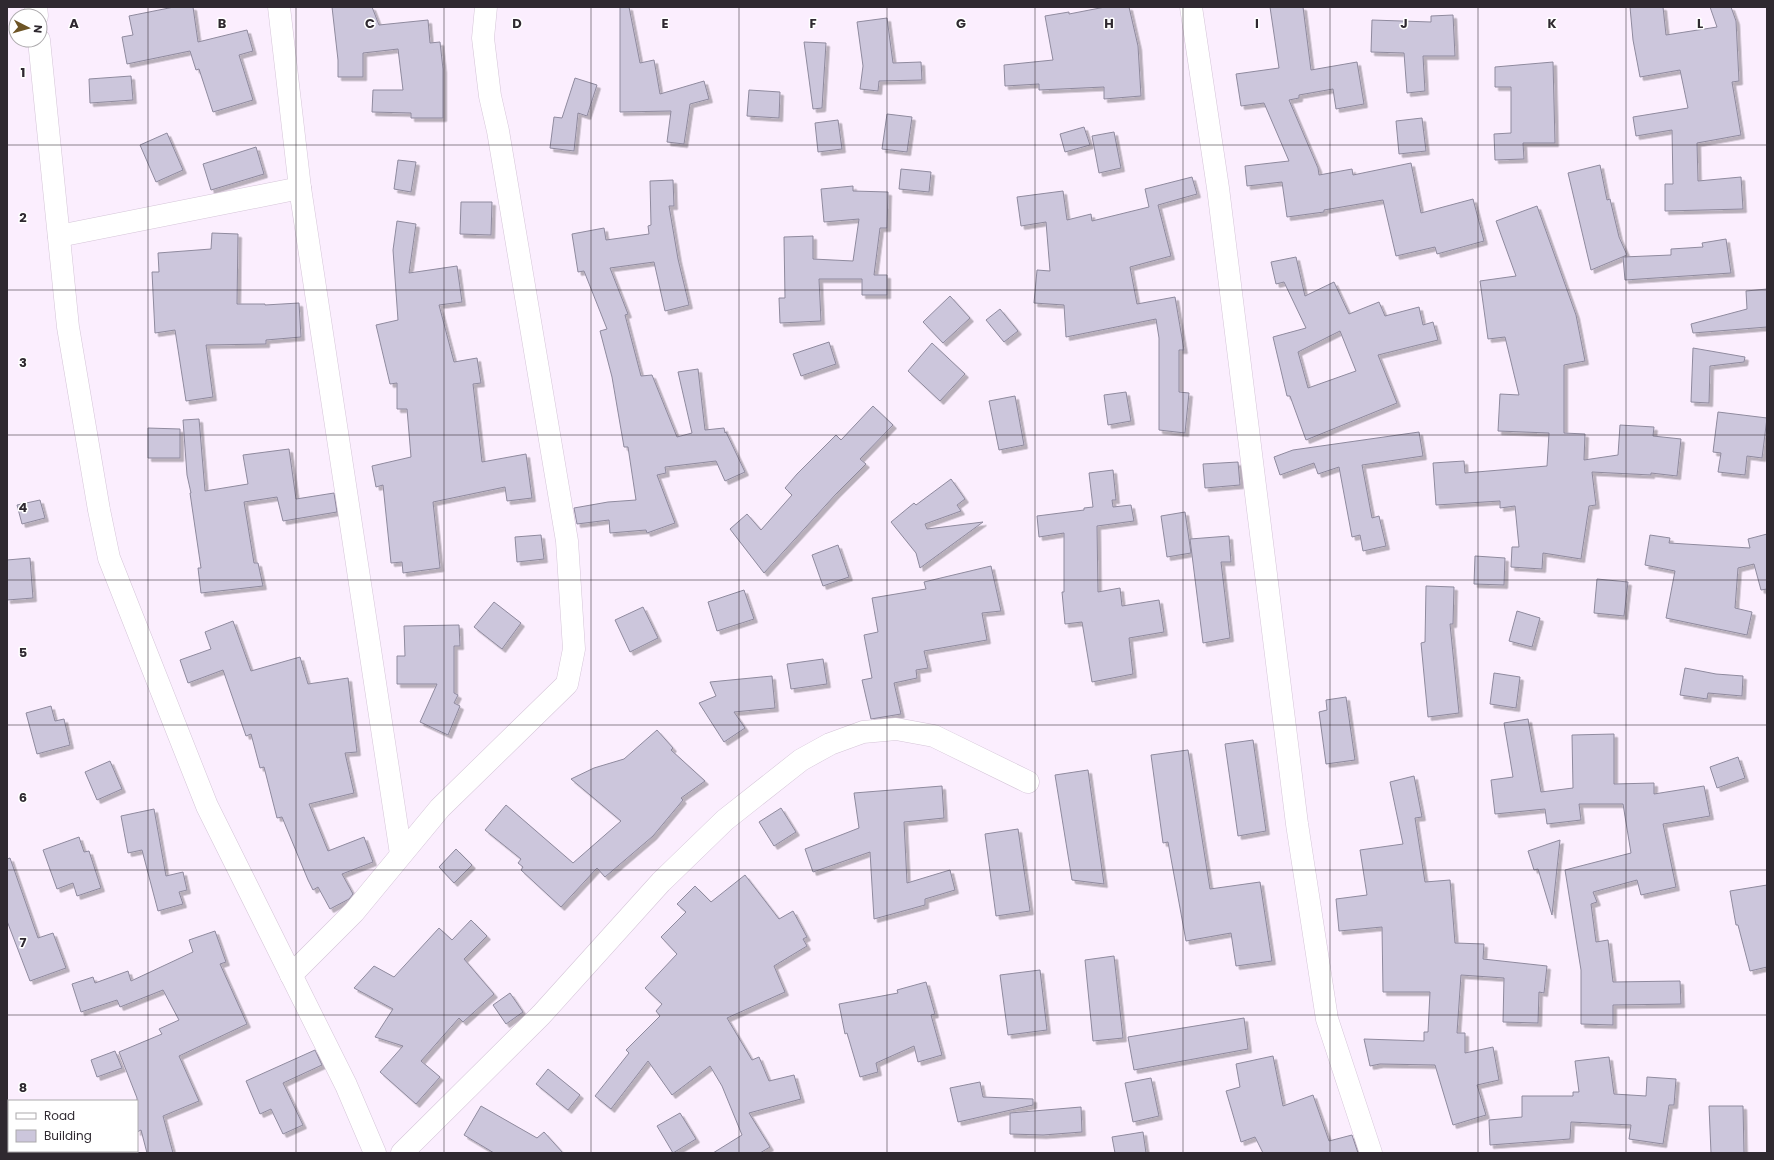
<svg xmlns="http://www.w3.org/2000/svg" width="1774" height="1160" viewBox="0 0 1774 1160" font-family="Poppins,sans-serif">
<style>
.building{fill:#ccc6dc;stroke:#8f8a9e;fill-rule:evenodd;filter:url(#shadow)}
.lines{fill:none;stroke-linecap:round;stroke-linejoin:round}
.minor-casing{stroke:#d5c5d8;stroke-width:23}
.minor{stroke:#fff;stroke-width:22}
.grid{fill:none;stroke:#2f2930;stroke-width:1;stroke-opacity:0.55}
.grid-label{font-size:13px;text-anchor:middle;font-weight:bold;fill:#2f2930;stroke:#fff;stroke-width:3;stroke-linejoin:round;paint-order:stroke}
</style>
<defs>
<filter id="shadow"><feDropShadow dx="3.5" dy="3.5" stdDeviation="0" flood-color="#0004"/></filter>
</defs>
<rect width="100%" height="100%" fill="#fbeefe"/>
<g class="building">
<path d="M174 7H193L198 42 247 30 253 51 239 55 253 100 213 112 199 69 196 70 190 51 127 64 122 37 133 35 129 16Z"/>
<path d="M332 7H372L379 25 428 20 430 43 440 42 443 69V118H411V113L372 112 373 90H403L398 49 363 53V77H338V60Z"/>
<path d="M620 7H629L640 63 654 60 660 94 704 81 709 99 690 104 684 144 667 142 671 111 620 112Z"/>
<path d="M1105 7H1129L1138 46 1141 96 1104 99V87L1039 90V84L1005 86 1004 65 1053 60 1045 16 1069 12V14Z"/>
<path d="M1270 7H1303L1311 70 1357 62 1364 104 1336 109 1333 89 1299 95V98L1289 100 1318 168 1319 175 1352 169 1353 175 1411 163 1421 213 1473 199 1484 241 1437 254 1435 247 1396 256 1383 200 1324 210V212L1287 217 1282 182 1247 186 1245 166 1289 161 1264 103 1241 106 1236 74 1279 68Z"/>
<path d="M1630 7H1663L1666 35 1717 27 1710 7H1731L1736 21 1739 81 1732 82 1741 135 1697 143 1698 181 1741 177 1743 209 1665 211V184H1673L1672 130 1636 136 1633 117 1688 108 1680 70 1640 77 1633 40Z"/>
<path d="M1453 15 1455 56H1423L1425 91 1407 93 1404 53 1371 52 1372 20 1431 22V16Z"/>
<path d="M887 18 893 63 921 62 922 80 879 81 878 91 860 89 863 66 857 22Z"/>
<path d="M804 42 826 43 822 108 813 109Z"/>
<path d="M1553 62 1555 143H1523L1524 159 1495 160 1494 134 1511 133V87H1495V67Z"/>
<path d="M131 76 133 100 90 103 89 79Z"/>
<path d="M575 78 597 85 587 116 578 113 574 151 550 148 554 117 562 118Z"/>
<path d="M749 90 780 92 779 118 747 116Z"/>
<path d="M887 114 912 117 907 152 882 149Z"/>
<path d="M1422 118 1426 151 1399 154 1396 121Z"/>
<path d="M838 120 842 149 818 152 815 123Z"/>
<path d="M1084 127 1090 145 1065 152 1060 134Z"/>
<path d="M1114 132 1121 168 1099 173 1092 136Z"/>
<path d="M167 133 183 170 156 182 140 145Z"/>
<path d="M256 147 264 174 211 190 203 164Z"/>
<path d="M398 160 416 162 411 192 394 189Z"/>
<path d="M1600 165 1607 200 1610 199 1619 237 1627 255 1591 270 1568 173Z"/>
<path d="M901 169 931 172 929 192 899 189Z"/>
<path d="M1192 177 1197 194 1158 205 1171 256 1130 267 1137 304 1175 297 1184 350H1179V392L1189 393 1185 433 1159 430V338L1156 319 1066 337 1064 305 1034 303 1037 270 1050 271 1046 222 1021 226 1017 197 1063 191 1067 220 1091 214 1092 221 1149 207 1145 189Z"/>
<path d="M673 180 674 206H669L678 259 689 305 665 311 654 262 610 268 628 314 625 315 641 376 652 375 677 437 692 433 678 372 698 369 705 430 724 428 725 433 726 432 745 472 725 481 716 461 665 467 666 473 657 475 675 523 647 533 646 530 610 533 609 520 577 524 574 508 608 502 636 500 628 447H624L612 377 600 331 607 329 584 271 578 272 572 234 604 228 606 240 649 234 648 226 651 225 650 181Z"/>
<path d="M853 186V191L888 192 887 228H880L874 275H887V295H862V279H819L821 321 780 323 779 298H785L784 237 813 236V259L853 261 859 219 824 222 821 189Z"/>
<path d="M461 202H492L491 235 460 234Z"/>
<path d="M1537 206 1576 315 1585 361 1564 365V433L1585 434 1584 460 1618 455 1620 425 1654 427 1653 436 1681 439 1677 476 1651 473V475L1592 472 1596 505 1589 506 1581 559 1543 553 1542 569 1511 567 1512 547H1519L1515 506 1500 508V501L1436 505 1433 463 1464 461 1465 473 1547 466 1549 433 1498 431 1500 394 1519 395 1505 337 1488 339 1480 281 1516 276 1496 221Z"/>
<path d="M397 221 416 224 409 273 457 266 462 302 439 305 454 362 477 358 481 383 473 384 482 462 526 454 532 498 507 501 505 487 433 502 440 568 403 573 402 562 391 563 383 485 376 487 372 466 411 457 407 409H397V383L390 384 376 325 398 320 393 250Z"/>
<path d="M212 233 238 234 237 304H265V305L299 303 301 337 266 340V344L206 345 213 397 186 401 175 330 155 333 152 272H159L158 253 211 249Z"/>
<path d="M1726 239 1731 273 1625 280 1623 257 1671 255V249L1703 247 1702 243Z"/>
<path d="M1296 257 1305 296 1334 282 1349 314 1379 302 1385 316 1419 307 1423 325 1433 322 1438 340 1378 355 1397 403 1306 440 1290 396H1287L1273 337 1306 328 1284 282 1276 284 1271 262ZM1340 331 1356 371 1308 388 1298 352Z"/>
<path d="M1767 289V327L1693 333 1691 324 1747 309 1746 291Z"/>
<path d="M950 296 970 318 943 343 923 322Z"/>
<path d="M1000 309 1018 331 1004 342 986 320Z"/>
<path d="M829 342 836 364 801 376 793 354Z"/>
<path d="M932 343 965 374 940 401 908 371Z"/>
<path d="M1693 348 1745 357 1744 362 1710 366 1709 403 1691 402Z"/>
<path d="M1126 392 1131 421 1108 425 1104 395Z"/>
<path d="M1015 396 1024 445 999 450 989 401Z"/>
<path d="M873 406 893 425 860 459 866 464 836 494 764 573 730 529 747 514 761 530 792 495 785 488 797 474 836 435 841 440Z"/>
<path d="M1718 412 1767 418 1762 458 1747 456 1745 475 1718 472 1721 453 1713 452Z"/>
<path d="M199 419 205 491 248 484 243 455 289 449 296 499 334 493 337 512 283 521 277 497 244 502 254 563H258L263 586 201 593 198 568H201L190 493H191L187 475 183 420Z"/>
<path d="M148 428 180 429V458H148Z"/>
<path d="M1419 432 1423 456 1362 465 1372 518 1379 516 1386 546 1363 551 1360 535 1352 537 1339 467 1318 474 1314 463 1280 475 1274 457 1293 450Z"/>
<path d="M1238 462 1240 485 1205 488 1203 464Z"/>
<path d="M1113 470 1116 500H1112L1113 507 1131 505 1134 521 1097 526 1098 592 1120 588 1122 606 1159 600 1164 632 1129 638 1133 674 1092 682 1082 622 1065 624 1062 592H1064V533L1039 537 1037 516 1084 510V508L1093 507 1089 473Z"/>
<path d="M951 479 965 499 957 505 961 511 925 524 927 529 983 522 920 568 916 553 891 522 914 503 916 505Z"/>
<path d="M40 500 45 518 22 524 17 505Z"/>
<path d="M1185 512 1191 553 1167 557 1161 516Z"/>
<path d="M1767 534V589L1761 590 1754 564 1738 568 1735 608 1752 612 1747 635 1666 618 1675 571 1645 565 1650 535 1670 538 1669 543 1750 548 1748 539Z"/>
<path d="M541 535 544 559 517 562 515 537Z"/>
<path d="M1229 536 1231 562H1221L1230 638 1203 643 1190 539Z"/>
<path d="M838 545 849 577 823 586 812 555Z"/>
<path d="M1475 556 1505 558 1504 585 1474 584Z"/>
<path d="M30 558 33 598 7 600V560Z"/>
<path d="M991 566 1001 611 982 613 987 640 924 651 928 668 916 670 917 678 894 683 901 714 871 719 862 680 872 678 864 635 878 632 872 598 926 589 924 582Z"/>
<path d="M1597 579 1628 582 1624 616 1594 613Z"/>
<path d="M1426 586 1454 587 1453 624H1450L1459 713 1428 717 1421 643 1425 642Z"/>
<path d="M744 590 754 619 717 631 708 602Z"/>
<path d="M494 602 521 623 502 649 474 627Z"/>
<path d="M643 607 658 638 630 652 615 620Z"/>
<path d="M1517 611 1540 618 1532 647 1509 641Z"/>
<path d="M233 621 251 671 300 657 308 684 348 678 357 752 345 753 354 793 309 804 328 851 364 837 373 862 342 874 353 894 349 899 330 909 318 887 313 890 308 880 282 817 277 818 264 767 260 768 251 734 246 736 223 670 188 683 180 660 211 649 205 632Z"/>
<path d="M459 625 460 646H454V693L458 695 454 703 460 706 448 735 420 722 437 684H397V656H405L404 626Z"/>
<path d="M823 659 827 684 791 689 787 664Z"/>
<path d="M1685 668 1716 674 1743 676 1742 696 1708 693 1707 699 1680 695Z"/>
<path d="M1494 673 1520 677 1516 708 1490 704Z"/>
<path d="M772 676 775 708 734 712 745 728 724 742 699 703 716 696 710 682Z"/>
<path d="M1346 697 1355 760 1326 764 1319 712 1327 710 1326 700Z"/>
<path d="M51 706 55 721 64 719 70 745 37 754 26 713Z"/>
<path d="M1528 719 1541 792 1573 788 1572 735 1614 734V784L1654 783V794L1704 786 1710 816 1663 824 1676 887 1641 895 1637 880 1593 892 1597 902 1591 904 1596 942 1608 940 1613 982 1680 981 1681 1004 1613 1005V1025L1581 1024V970L1565 870 1631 853 1623 804H1579L1581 820 1547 824 1545 809 1495 814 1491 780 1513 777 1504 723Z"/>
<path d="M657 730 673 748 671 750 705 781 681 798 683 800 653 836 605 877 597 868 561 907 521 870 523 867 518 863 521 859 485 830 506 805 573 863 621 821 571 779 594 768 624 759Z"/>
<path d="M1253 740 1266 831 1238 836 1225 744Z"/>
<path d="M1188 750 1210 889 1260 882 1272 961 1236 966 1231 933 1186 941 1168 842 1163 843 1151 755Z"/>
<path d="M1738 757 1745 778 1717 788 1710 767Z"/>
<path d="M110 761 122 789 97 800 85 772Z"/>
<path d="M1088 770 1104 884 1072 880 1055 775Z"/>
<path d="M1414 776 1422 817 1415 818 1425 882 1450 880 1455 943 1484 944 1483 959 1547 966 1544 993 1539 992 1538 1023 1503 1022 1504 978 1461 975 1457 1033H1465V1053L1493 1047 1499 1080 1477 1085 1486 1115 1453 1125 1435 1065 1380 1064 1370 1066 1364 1039 1424 1041V1032H1428L1430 992H1383L1382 927 1339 931 1336 899 1367 895 1360 850 1403 844 1390 782Z"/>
<path d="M942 786 944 818 904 822 907 883 950 870 955 890 925 899V905L874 919 870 852 813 872 805 849 859 828 854 793Z"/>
<path d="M781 808 796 832 774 846 759 822Z"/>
<path d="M154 809 166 876 183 872 187 890 179 892 183 904 158 911 142 850 128 853 121 816Z"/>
<path d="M1018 829 1030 911 996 916 985 834Z"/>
<path d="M79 837 84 852 89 851 101 888 77 896 73 883 57 889 43 850Z"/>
<path d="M1560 840 1552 915 1538 869 1534 870 1528 851Z"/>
<path d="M456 849 472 865 454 883 439 867Z"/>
<path d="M10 858 38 938 53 933 66 968 30 981 7 921V859Z"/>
<path d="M745 875 779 919 793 911 807 937 803 939 807 946 774 966 785 992 727 1018 752 1060 759 1057 769 1081 794 1075 801 1099 749 1113 770 1147 760 1153H713L742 1135 722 1086 710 1066 672 1095 648 1061 611 1109 595 1096 629 1053 626 1050 660 1016 656 1011 662 1004 645 988 677 954 661 937 686 912 677 904 695 886 711 902Z"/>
<path d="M1767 885V967L1750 971 1738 925H1736L1730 891Z"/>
<path d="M471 920 487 936 464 959 494 994 463 1022 459 1018 421 1061 440 1077 416 1104 380 1072 403 1046 375 1037 393 1009 354 988 374 966 394 977 439 928 452 940Z"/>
<path d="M215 931 226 962 220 964 247 1024 179 1056 199 1101 163 1116 173 1153H147L141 1130 137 1132V1098L119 1052 162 1034 159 1029 179 1020 163 990 120 1007 117 1000 81 1012 72 984 93 977 95 983 128 971 131 981 193 952 189 940Z"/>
<path d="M1114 956 1123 1038 1093 1041 1085 960Z"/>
<path d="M1040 970 1047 1030 1008 1035 1000 975Z"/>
<path d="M926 982 935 1014 931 1015 942 1055 918 1062 914 1046 876 1063 878 1072 860 1077 847 1033 845 1034 839 1004 898 993 897 990Z"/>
<path d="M510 993 523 1012 506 1024 493 1005Z"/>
<path d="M1244 1018 1248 1049 1134 1070 1128 1037Z"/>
<path d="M315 1050 322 1065 283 1083 303 1125 283 1134 271 1109 260 1114 246 1081Z"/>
<path d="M115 1051 122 1068 97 1077 91 1060Z"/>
<path d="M1273 1056 1283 1106 1313 1095 1329 1141 1352 1135 1358 1153H1263L1255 1137 1241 1142 1226 1091 1240 1087 1236 1064Z"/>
<path d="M1609 1057 1614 1094 1646 1096 1647 1077 1676 1079 1674 1105H1669L1663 1144 1629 1139 1631 1125 1571 1122 1570 1139 1490 1145 1489 1120 1522 1117V1096H1573V1092H1579L1575 1061Z"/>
<path d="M548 1069 580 1095 568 1110 536 1084Z"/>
<path d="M1151 1078 1159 1116 1133 1122 1125 1083Z"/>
<path d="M980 1082 983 1097 1033 1099V1105L958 1122 950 1088Z"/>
<path d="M481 1106 537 1138 544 1132 563 1153H494L464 1135Z"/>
<path d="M1709 1106H1743L1744 1153H1711Z"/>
<path d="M1081 1107 1082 1132 1043 1135 1010 1134V1113Z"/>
<path d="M680 1113 696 1139 673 1153 657 1126Z"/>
<path d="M1143 1132 1146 1153H1115L1112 1137Z"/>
</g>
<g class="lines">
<defs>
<g id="minor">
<path d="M36 7 37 16"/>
<path d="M279 7 300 188 401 854"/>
<path d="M1191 7 1218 188 1297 824 1327 1019 1371 1153"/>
<path d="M39 40 68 327 99 510 109 558 207 806 346 1085 375 1153"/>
<path d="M59 236 300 188"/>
<path d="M291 975 354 912 440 808 567 684 574 649 567 541 498 131 490 96 483 38 486 7"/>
<path d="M402 1153 541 1015 661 882 725 820 801 760 830 744 863 732 896 729 934 736 1028 782"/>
</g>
</defs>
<use href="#minor" class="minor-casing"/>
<use href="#minor" class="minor"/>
</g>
<path class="grid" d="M148 7V1153M296 7V1153M444 7V1153M591 7V1153M739 7V1153M887 7V1153M1035 7V1153M1183 7V1153M1330 7V1153M1478 7V1153M1626 7V1153M7 145H1767M7 290H1767M7 435H1767M7 580H1767M7 725H1767M7 870H1767M7 1015H1767"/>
<g class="grid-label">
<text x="74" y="28">A</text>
<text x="222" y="28">B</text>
<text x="370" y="28">C</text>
<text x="517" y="28">D</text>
<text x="665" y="28">E</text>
<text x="813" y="28">F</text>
<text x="961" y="28">G</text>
<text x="1109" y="28">H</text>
<text x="1257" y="28">I</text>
<text x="1404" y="28">J</text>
<text x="1552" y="28">K</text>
<text x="1700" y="28">L</text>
<text x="23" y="77">1</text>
<text x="23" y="222">2</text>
<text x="23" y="367">3</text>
<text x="23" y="512">4</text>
<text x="23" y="657">5</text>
<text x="23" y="802">6</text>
<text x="23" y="947">7</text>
<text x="23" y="1092">8</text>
</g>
<rect width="1774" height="1160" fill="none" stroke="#2f2930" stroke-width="16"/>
<rect x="8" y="1100" width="130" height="52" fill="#ffffff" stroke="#aca9ac"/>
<rect x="16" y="1113" width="20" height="6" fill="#ffffff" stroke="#aca9ac"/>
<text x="44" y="1120" font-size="12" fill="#2f2930">Road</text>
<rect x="16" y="1130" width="20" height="12" fill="#ccc6dc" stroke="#aca9ac"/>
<text x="44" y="1140" font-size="12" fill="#2f2930">Building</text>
<g transform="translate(28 28) rotate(96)"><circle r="19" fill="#ffffff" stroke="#aca9ac"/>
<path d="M0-3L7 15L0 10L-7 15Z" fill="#6d5425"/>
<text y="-6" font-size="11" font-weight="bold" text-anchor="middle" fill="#2f2930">N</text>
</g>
</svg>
